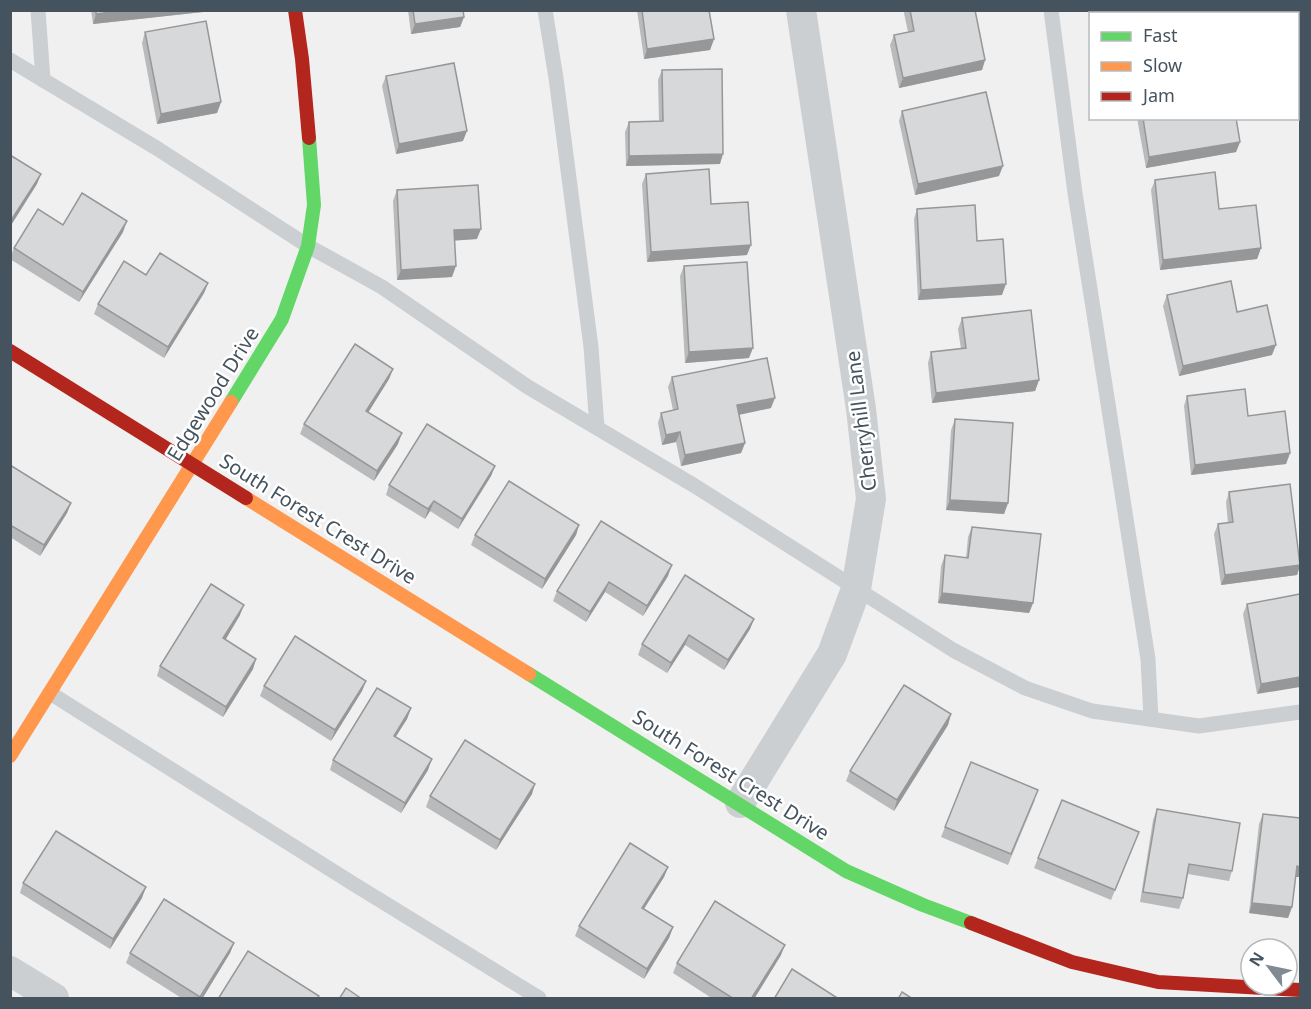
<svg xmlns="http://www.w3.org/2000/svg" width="1311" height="1009" viewBox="0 0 1311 1009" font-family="'Noto Sans',sans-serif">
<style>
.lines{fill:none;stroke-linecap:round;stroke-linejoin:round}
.lane{stroke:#cccfd1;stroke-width:15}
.street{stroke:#cccfd1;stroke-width:30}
.fast{stroke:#63d668;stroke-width:14}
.slow{stroke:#ff974d;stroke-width:14}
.jam{stroke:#b3261e;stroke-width:14}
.wall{fill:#b9babb}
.shaded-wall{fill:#969799}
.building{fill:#d7d8da;stroke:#969799;stroke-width:1.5}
.labels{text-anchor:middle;stroke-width:5;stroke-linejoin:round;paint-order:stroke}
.street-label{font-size:20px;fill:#45535f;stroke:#fff}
</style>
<rect width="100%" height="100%" fill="#f1f0f0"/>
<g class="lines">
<g class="lane">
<path d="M38 10 43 80"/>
<path d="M545 10 556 78 591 347 597 427"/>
<path d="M1051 10 1075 193 1148 659 1151 719"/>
<path d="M10 60 158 149 308 246 382 287 528 387 695 486 953 650 1025 688 1092 711 1199 726 1300 712"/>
<path d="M50 693 352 883 539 998"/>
</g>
<g class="street">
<path d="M740 803 832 654 856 589 871 499 861 409 801 10"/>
<path d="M10 971 54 998"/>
</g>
<g class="fast">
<path d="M231 402 282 319 308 246 314 205 309 138"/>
<path d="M529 674 846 871 923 905 971 923"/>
</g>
<g class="slow">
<path d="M246 498 529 674"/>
<path d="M10 756 231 402"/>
</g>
<g class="jam">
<path d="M295 10 302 59 309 138"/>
<path d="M10 351 246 498"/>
<path d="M971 923 1072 962 1158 982 1300 990"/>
</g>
</g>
<g class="wall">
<path d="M91 10H204L203 12 93 24Z"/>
<path d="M408 10H463L464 17 460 27 411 34Z"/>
<path d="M637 10H709L714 39 710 50 644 59Z"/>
<path d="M905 10H910L985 60 982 70 899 88 890 45 894 35 908 32 904 13Z"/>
<path d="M1156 10H1220L1221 14H1156Z"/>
<path d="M145 32 221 102 217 113 157 124 142 43Z"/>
<path d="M662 70 720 164 626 166 625 132 629 122 659 121 658 80Z"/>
<path d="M386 76 463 141 396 154 382 86Z"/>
<path d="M902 111 999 176 915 195 899 121Z"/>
<path d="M1137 118H1236L1240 142 1236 152 1146 168Z"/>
<path d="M646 174 711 204 747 255 647 262 642 184Z"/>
<path d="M1155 180 1219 209 1261 248 1257 259 1160 270 1151 190Z"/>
<path d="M397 190 477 239 454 240 452 277 397 280 393 201Z"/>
<path d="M917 209 977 241 1002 295 918 300 914 219Z"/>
<path d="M63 225 123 232 79 302 10 259 14 248Z"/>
<path d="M684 266 749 358 685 363 680 276Z"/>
<path d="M146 275 208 283 204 293 164 358 94 314 98 304Z"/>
<path d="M1167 295 1237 312 1272 355 1179 376 1163 306Z"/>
<path d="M962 318 1039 380 1035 391 932 403 928 363 931 352 961 349 958 329Z"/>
<path d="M393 369 389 379 368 412 398 444 374 481 300 434 304 424Z"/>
<path d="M672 377 771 408 739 414 745 443 741 453 681 466 676 442 662 445 658 423 661 413 673 410 668 387Z"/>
<path d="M1187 396 1248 416 1290 453 1286 464 1191 475 1184 406Z"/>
<path d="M955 419 1008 503 1004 514 946 510 951 430Z"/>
<path d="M10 465 71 503 67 513 40 556 10 537Z"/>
<path d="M495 466 491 476 458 529 430 511 425 519 386 495 389 485Z"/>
<path d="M1229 492 1300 560V567L1297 575 1221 585 1214 534 1218 524 1228 523 1226 502Z"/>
<path d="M601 521 668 576 643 616 605 592 586 622 553 601 557 591Z"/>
<path d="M579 525 576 535 542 589 471 545 475 535Z"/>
<path d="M972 527 1033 603 1029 613 938 603 941 566 945 555 966 558 968 537Z"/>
<path d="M1300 594 1257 694 1243 614 1247 604Z"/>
<path d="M240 615 225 640 256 659 253 669 223 717 157 676 160 666Z"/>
<path d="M754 619 750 629 724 670 685 645 667 673 638 655 642 644Z"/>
<path d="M366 681 362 691 331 741 260 696 264 686Z"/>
<path d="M411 708 407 719 395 737 428 770 401 813 330 770 333 760Z"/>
<path d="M951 714 948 725 894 811 846 781 850 771Z"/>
<path d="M532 794 496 850 426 807 430 796Z"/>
<path d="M1035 800 1008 865 941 837 945 827Z"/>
<path d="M1157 809 1232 871 1229 881 1188 874 1183 898 1179 909 1140 902 1153 820Z"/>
<path d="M1263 814 1300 818V877H1295L1292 907 1288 918 1249 913 1259 824Z"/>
<path d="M1135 842 1111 900 1034 868 1038 858Z"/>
<path d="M668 867 664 877 644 909 673 927 669 938 644 979 575 936 579 926Z"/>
<path d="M23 883 142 898 110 949 20 893Z"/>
<path d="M234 943 230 953 202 999H183L126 963 130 953Z"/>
<path d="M781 955 754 999H713L673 973 677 963Z"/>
</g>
<g class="shaded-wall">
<path d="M126 10H204L203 12 93 24 96 14Z"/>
<path d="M464 17 460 27 411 34 415 24Z"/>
<path d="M714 39 710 50 644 59 647 49Z"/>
<path d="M985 60 982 70 899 88 903 78Z"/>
<path d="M221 102 217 113 157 124 161 114Z"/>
<path d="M467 131 463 141 396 154 399 144Z"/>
<path d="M1240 142 1236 152 1146 168 1149 157Z"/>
<path d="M723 154 720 164 626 166 629 156Z"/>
<path d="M1003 166 999 176 915 195 918 184Z"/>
<path d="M41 174 37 184 10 227V222Z"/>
<path d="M127 221 123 232 79 302 83 292Z"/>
<path d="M481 229 477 239 450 241 454 230Z"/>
<path d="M751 245 747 255 647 262 651 252Z"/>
<path d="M1261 248 1257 259 1160 270 1163 260Z"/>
<path d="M456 266 452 277 397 280 401 270Z"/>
<path d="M208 283 204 293 164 358 168 347Z"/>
<path d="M1006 284 1002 295 918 300 921 290Z"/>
<path d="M1276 345 1272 355 1179 376 1183 366Z"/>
<path d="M753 348 749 358 685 363 689 352Z"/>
<path d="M393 369 389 379 363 421 366 411Z"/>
<path d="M1039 380 1035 391 932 403 936 393Z"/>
<path d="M775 398 771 408 734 416 737 405Z"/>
<path d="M680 432 676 442 662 445 666 435Z"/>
<path d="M402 433 398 444 374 481 377 471Z"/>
<path d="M745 443 741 453 681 466 685 455Z"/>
<path d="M1290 453 1286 464 1191 475 1195 465Z"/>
<path d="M495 466 491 476 458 529 462 519Z"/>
<path d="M950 500 1008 503 1004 514 946 510Z"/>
<path d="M434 501 430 511 425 519 428 509Z"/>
<path d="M71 503 67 513 40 556 44 545Z"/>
<path d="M579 525 576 535 542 589 545 579Z"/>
<path d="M672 565 668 576 643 616 647 606Z"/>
<path d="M1300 565 1297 575 1221 585 1225 575Z"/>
<path d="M609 582 605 592 586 622 590 612Z"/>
<path d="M942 593 1033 603 1029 613 938 603Z"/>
<path d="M244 605 240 615 220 649 223 638Z"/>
<path d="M754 619 750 629 724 670 728 660Z"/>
<path d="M689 635 685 645 667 673 671 663Z"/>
<path d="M256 659 253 669 223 717 226 707Z"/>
<path d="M1300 677V687L1257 694 1261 684Z"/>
<path d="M366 681 362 691 331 741 335 730Z"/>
<path d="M411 708 407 719 390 746 394 736Z"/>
<path d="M951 714 948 725 894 811 897 800Z"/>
<path d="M432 759 428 770 401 813 405 803Z"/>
<path d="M535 784 532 794 496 850 500 840Z"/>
<path d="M1297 866 1300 867V877H1293Z"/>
<path d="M668 867 664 877 638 918 642 908Z"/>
<path d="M146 887 142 898 110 949 113 939Z"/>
<path d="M1252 903 1292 907 1288 918 1249 913Z"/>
<path d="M673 927 669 938 644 979 647 969Z"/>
<path d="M234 943 230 953 202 999H200Z"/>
<path d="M785 945 781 955 754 999H751Z"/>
</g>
<g class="building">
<path d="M96 10H126L96 14Z"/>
<path d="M413 10H463L464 17 415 24Z"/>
<path d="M642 10H709L714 39 647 49Z"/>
<path d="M910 10H975L985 60 903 78 894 35 914 31Z"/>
<path d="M1161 10H1220L1221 14H1161Z"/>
<path d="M206 21 221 102 161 114 145 32Z"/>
<path d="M454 63 467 131 399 144 386 76Z"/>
<path d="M722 69 723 154 629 156V122L663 121 662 70Z"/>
<path d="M986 92 1003 166 918 184 902 111Z"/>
<path d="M1143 118H1236L1240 142 1149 157Z"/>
<path d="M10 155 41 174 10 222Z"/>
<path d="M709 169 711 204 748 202 751 245 651 252 646 174Z"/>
<path d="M1215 172 1219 209 1256 205 1261 248 1163 260 1155 180Z"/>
<path d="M478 185 481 229 454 230 456 266 401 270 397 190Z"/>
<path d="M82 193 127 221 83 292 14 248 38 209 63 225Z"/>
<path d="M975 205 977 241 1003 239 1006 284 921 290 917 209Z"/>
<path d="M160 253 208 283 168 347 98 304 124 261 146 275Z"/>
<path d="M747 262 753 348 689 352 684 266Z"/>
<path d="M1231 281 1237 312 1267 305 1276 345 1183 366 1167 295Z"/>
<path d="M1031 310 1039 380 936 393 931 352 966 348 962 318Z"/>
<path d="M355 344 393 369 366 411 402 433 377 471 304 424Z"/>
<path d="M767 358 775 398 737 405 745 443 685 455 680 432 666 435 661 413 678 409 672 377Z"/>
<path d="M1245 389 1248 416 1285 411 1290 453 1195 465 1187 396Z"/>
<path d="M955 419 1013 423 1008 503 950 500Z"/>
<path d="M427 424 495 466 462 519 434 501 428 509 389 485Z"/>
<path d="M10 465 71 503 44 545 10 525Z"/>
<path d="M509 481 579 525 545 579 475 535Z"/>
<path d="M1290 484 1300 565 1225 575 1218 524 1233 522 1229 492Z"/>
<path d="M601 521 672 565 647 606 609 582 590 612 557 591Z"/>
<path d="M972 527 1041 534 1033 603 942 593 945 555 968 558Z"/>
<path d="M685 575 754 619 728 660 689 635 671 663 642 644Z"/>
<path d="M211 584 244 605 223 638 256 659 226 707 160 666Z"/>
<path d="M1300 594V677L1261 684 1247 604Z"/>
<path d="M295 636 366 681 335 730 264 686Z"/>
<path d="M904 685 951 714 897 800 850 771Z"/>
<path d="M377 688 411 708 394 736 432 759 405 803 333 760Z"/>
<path d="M465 740 535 784 500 840 430 796Z"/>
<path d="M971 762 1038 790 1011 854 945 827Z"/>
<path d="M1062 800 1139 832 1115 890 1038 858Z"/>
<path d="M1157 809 1240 823 1232 871 1189 864 1183 898 1143 892Z"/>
<path d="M1263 814 1300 818V867L1297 866 1292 907 1252 903Z"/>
<path d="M56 831 146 887 113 939 23 883Z"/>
<path d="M630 843 668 867 642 908 673 927 647 969 579 926Z"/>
<path d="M164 899 234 943 200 997 130 953Z"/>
<path d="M715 901 785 945 751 999H734L677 963Z"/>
<path d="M248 951 319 996 317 999H218Z"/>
<path d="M792 969 839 999H774Z"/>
<path d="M346 988 362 999H339Z"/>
<path d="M902 992 913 999H898Z"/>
</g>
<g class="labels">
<g class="street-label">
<text transform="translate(213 394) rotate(-58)" y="7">Edgewood Drive</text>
<text transform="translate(861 421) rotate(-97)" y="7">Cherryhill Lane</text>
<text transform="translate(318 519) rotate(32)" y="7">South Forest Crest Drive</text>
<text transform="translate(731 775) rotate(32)" y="7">South Forest Crest Drive</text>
</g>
</g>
<rect width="1311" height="1009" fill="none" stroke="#45535f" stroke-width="24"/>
<rect x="1089" y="12" width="210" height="108" fill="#ffffff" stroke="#b5babf" stroke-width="1.5"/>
<rect x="1101" y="32" width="30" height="9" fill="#63d668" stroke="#b5babf" stroke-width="1.5"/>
<text x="1143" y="42" font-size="18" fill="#45535f">Fast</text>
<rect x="1101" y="62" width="30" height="9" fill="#ff974d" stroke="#b5babf" stroke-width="1.5"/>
<text x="1143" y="72" font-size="18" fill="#45535f">Slow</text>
<rect x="1101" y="92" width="30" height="9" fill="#b3261e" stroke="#b5babf" stroke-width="1.5"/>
<text x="1143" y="102" font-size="18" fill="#45535f">Jam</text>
<g transform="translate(1269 967) rotate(302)"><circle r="28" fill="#ffffff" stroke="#b5babf" stroke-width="1.5"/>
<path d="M0-4.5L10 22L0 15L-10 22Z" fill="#818a92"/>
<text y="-9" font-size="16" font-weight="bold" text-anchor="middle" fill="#45535f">N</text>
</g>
</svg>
